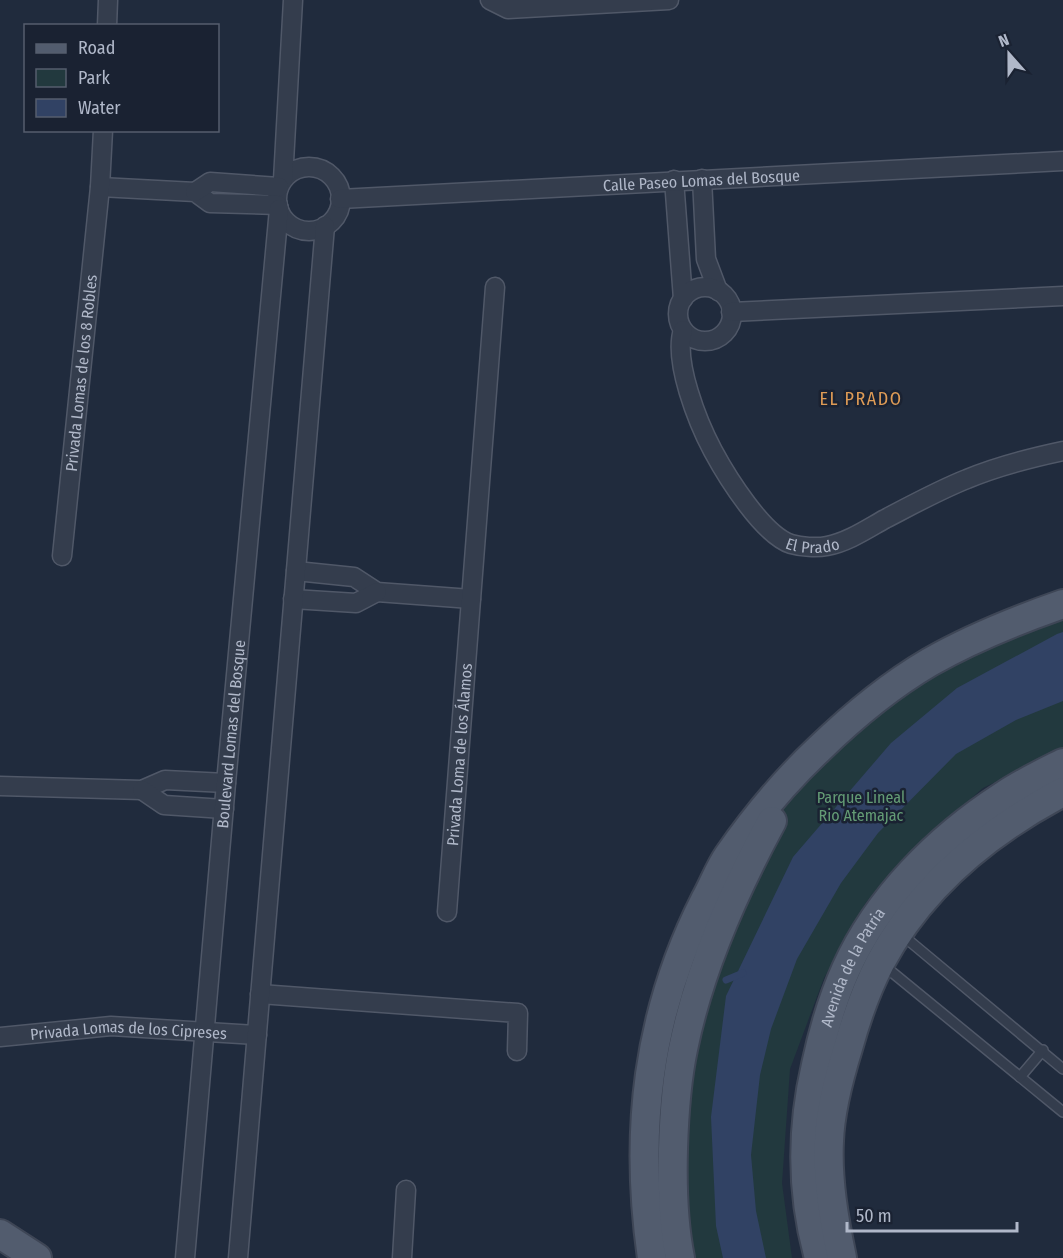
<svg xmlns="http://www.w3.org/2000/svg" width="1063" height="1258" viewBox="0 0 1063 1258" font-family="'Fira Sans Condensed',sans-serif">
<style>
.green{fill:#22393e}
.water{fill:#314264}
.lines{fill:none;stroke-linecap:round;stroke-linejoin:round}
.stream{stroke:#314264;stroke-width:7}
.service-casing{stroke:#505868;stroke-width:12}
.minor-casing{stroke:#505868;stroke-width:21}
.primary-casing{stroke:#3e4656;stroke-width:32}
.service{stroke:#343d4d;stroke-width:9}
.minor{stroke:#343d4d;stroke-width:18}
.primary{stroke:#525c6e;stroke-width:28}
.labels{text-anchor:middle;stroke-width:5;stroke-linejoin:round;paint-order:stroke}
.street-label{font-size:16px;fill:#b0b8c9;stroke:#1a2232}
.park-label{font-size:16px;fill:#649c75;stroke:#1a2232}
.neighbourhood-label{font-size:18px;letter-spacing:1.5px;fill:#de9b56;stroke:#1a2232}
</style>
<rect width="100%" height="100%" fill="#202b3d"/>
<path class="green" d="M1063 608V749L983 788 923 841 867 901 824 978 790 1069 782 1183 792 1258H694L686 1211 681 1142 700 1004 754 856 806 762 888 693Z"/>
<path class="water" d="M1063 632V701L1016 720 956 754 878 833 841 883 797 959 771 1029 760 1075 751 1155 756 1211 766 1258H723L716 1226 711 1117 726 996 793 857 891 743 957 688 1057 634Z"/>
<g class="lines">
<path class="stream" d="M726 980 743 973"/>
<defs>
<g id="service">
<path d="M901 934 1063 1069"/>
<path d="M882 964 1063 1112"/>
<path d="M1020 1077 1043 1050"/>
</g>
<g id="minor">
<path d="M490 0 508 9 669 0"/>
<path d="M107 26 108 0"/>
<circle cx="309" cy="199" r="32"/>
<path d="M702 179 706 259 718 291"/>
<path d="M283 180 293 0"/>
<path d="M674 180 683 299"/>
<path d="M100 187 195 192 210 203 278 205"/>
<path d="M195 192 210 182 279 187"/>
<path id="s1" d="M340 199 1063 161"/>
<circle cx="705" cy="314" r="27"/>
<path d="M731 312 1063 296"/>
<path id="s2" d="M683 330C673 361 698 423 713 451 727 477 763 535 791 544 801 547 817 548 827 546 848 542 867 529 885 519 912 505 939 490 967 479 998 466 1030 458 1063 451"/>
<path id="s3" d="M62 556 100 187 103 130"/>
<path d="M296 571 354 577 377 592 471 599"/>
<path d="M293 599 356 603 377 592"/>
<path d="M0 786 142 790 165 780 226 783"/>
<path d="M142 790 164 805 224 809"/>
<path id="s4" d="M447 912 495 287"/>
<path d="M260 994 518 1013 517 1051"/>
<path id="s5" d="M0 1037 111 1026 257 1035"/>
<path id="s6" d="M185 1258 226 783 279 209"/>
<path d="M238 1258 325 226"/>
<path d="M402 1258 406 1190"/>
</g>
<g id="primary">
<path d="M0 1234 37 1258"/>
<path d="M652 1258C634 1132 647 1014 705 900 713 886 719 869 728 856 755 817 785 781 819 749 853 716 889 686 930 662 972 638 1017 620 1063 604"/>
<path d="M680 1258C673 1223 672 1185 673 1149 674 1116 676 1082 683 1049 699 969 733 893 772 821"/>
<path id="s7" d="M819 1258C801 1193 801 1130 816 1065 823 1032 832 1000 846 969 878 898 938 838 1003 796 1022 783 1043 773 1063 763"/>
<path d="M842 1258C834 1220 827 1180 829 1141 830 1110 839 1077 848 1048 856 1019 866 990 880 963 921 886 987 832 1063 792"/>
</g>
</defs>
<use href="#service" class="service-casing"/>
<use href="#minor" class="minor-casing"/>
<use href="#primary" class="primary-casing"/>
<use href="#service" class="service"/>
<use href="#minor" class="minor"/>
<use href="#primary" class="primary"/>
</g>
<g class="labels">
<g class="street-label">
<text dy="6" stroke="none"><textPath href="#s1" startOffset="362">Calle Paseo Lomas del Bosque</textPath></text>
<text dy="6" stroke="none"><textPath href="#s3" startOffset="184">Privada Lomas de los 8 Robles</textPath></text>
<text dy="6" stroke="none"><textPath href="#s2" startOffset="272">El Prado</textPath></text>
<text dy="6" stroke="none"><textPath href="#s6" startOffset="526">Boulevard Lomas del Bosque</textPath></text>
<text dy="6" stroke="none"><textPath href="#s4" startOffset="158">Privada Loma de los Álamos</textPath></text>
<text dy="6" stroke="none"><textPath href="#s7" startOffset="300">Avenida de la Patria</textPath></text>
<text dy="6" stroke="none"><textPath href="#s5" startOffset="129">Privada Lomas de los Cipreses</textPath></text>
</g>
<g class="park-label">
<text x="861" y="803">Parque Lineal<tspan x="861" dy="18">Rio Atemajac</tspan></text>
</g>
<g class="neighbourhood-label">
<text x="861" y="405">EL PRADO</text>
</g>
</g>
<rect x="24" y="24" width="195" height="108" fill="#1a2232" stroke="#565e6e" stroke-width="1.5"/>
<rect x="36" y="44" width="30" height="9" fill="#525c6e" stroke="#565e6e" stroke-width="1.5"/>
<text x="78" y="54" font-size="18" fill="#b0b8c9">Road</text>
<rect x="36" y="69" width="30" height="18" fill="#22393e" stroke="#565e6e" stroke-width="1.5"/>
<text x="78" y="84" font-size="18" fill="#b0b8c9">Park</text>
<rect x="36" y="99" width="30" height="18" fill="#314264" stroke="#565e6e" stroke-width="1.5"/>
<text x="78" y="114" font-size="18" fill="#b0b8c9">Water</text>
<g transform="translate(1009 54) rotate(339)" stroke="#1a2232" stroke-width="4.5" paint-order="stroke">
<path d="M0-4.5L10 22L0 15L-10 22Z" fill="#b0b8c9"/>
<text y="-9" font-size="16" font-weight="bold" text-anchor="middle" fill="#b0b8c9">N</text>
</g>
<path d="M847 1222v9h170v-9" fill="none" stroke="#b0b8c9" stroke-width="3"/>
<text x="856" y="1222" font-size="18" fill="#b0b8c9" stroke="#1a2232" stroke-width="4.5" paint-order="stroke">50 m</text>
</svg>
